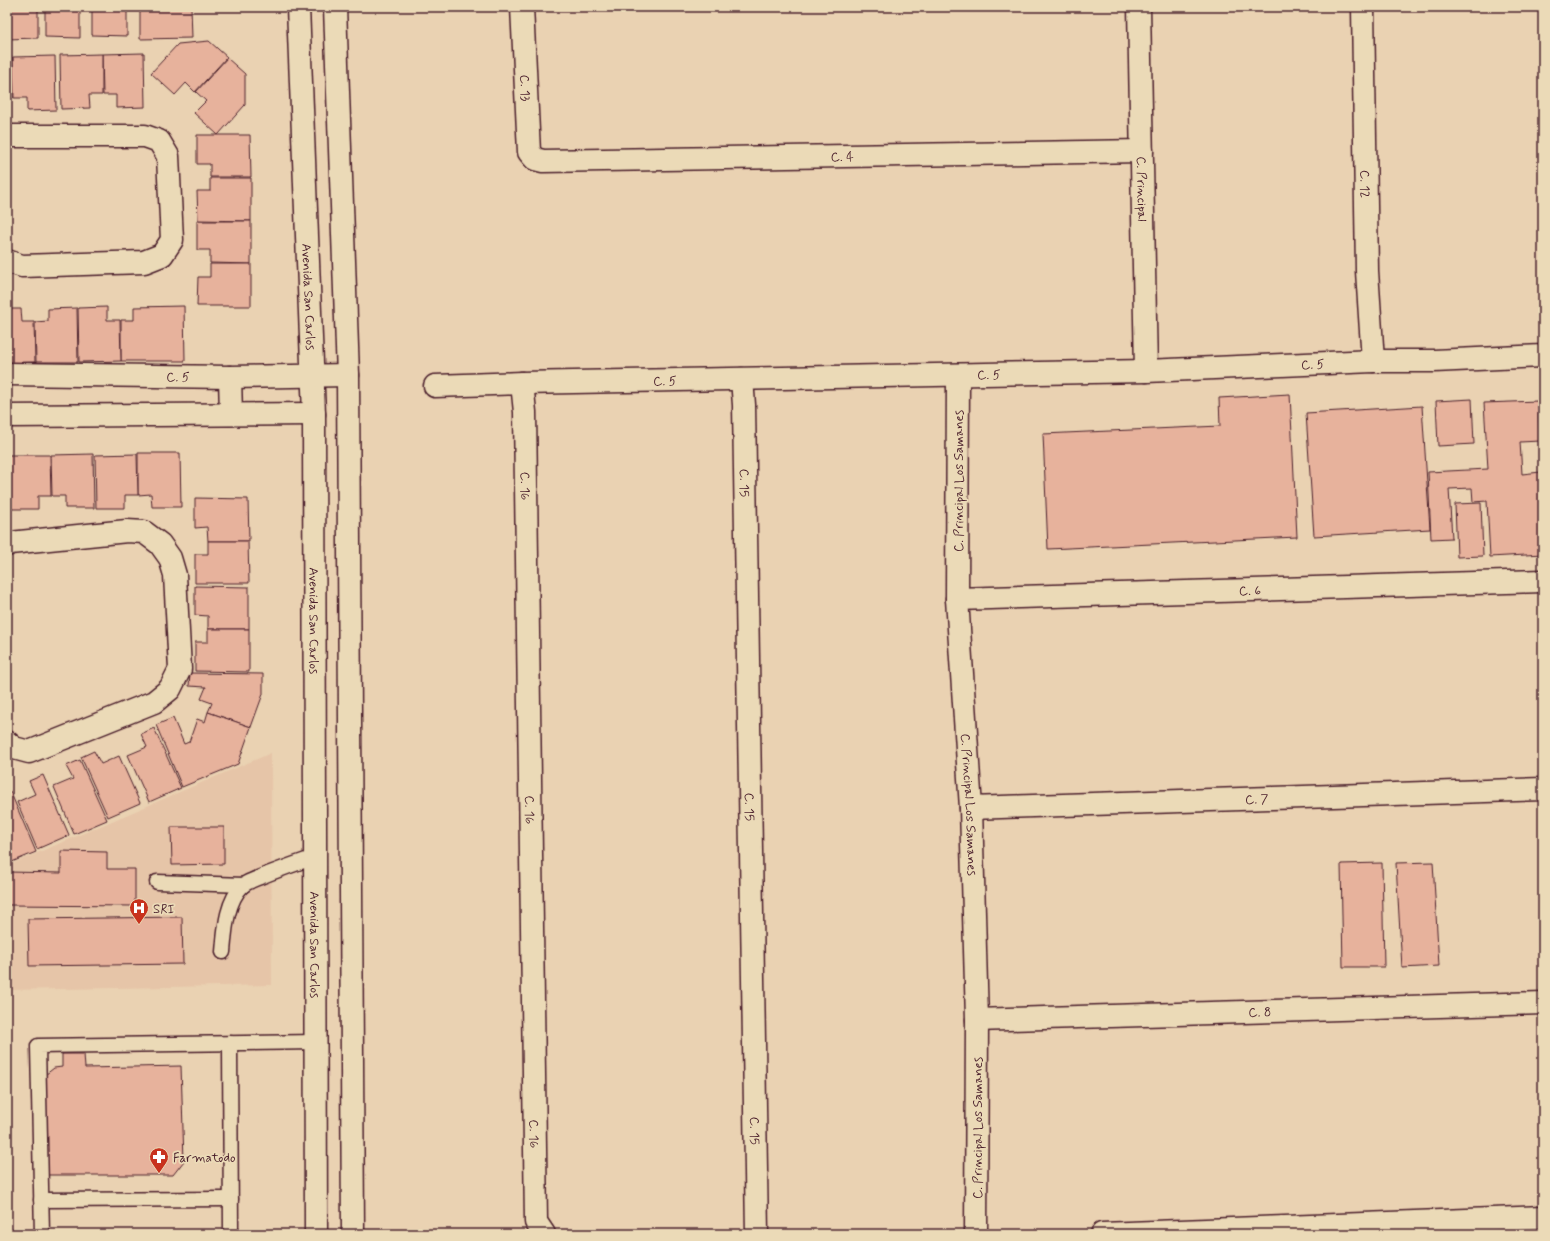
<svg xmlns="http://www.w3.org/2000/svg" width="1550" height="1241" viewBox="0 0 1550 1241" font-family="Mynerve,sans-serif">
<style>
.built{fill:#e6c5a8}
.building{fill:#e7b29c;stroke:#4a1f2b}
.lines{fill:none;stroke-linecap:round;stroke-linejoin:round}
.service-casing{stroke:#4a1f2b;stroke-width:17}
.minor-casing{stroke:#4a1f2b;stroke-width:25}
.service{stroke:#ebdab7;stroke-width:14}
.minor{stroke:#ebdab7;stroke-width:22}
.labels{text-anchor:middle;stroke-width:3.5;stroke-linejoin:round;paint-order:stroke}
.street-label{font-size:13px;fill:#4a1f2b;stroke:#ebdab7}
.poi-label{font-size:13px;fill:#4a1f2b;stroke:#ebdab7;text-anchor:start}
</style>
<rect width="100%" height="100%" fill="#ead2b2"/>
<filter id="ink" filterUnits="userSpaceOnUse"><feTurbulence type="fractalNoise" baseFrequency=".025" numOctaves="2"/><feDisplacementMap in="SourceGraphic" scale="8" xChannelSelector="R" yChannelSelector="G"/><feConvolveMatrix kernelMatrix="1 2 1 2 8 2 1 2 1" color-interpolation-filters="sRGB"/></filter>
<g filter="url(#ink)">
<path class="built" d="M271 753 272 985 7 990V866Z"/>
<g class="building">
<path d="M7 7H38V38L7 39Z"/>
<path d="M45 7H80V38L45 37Z"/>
<path d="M92 7H127V36L92 35Z"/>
<path d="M140 7H191L192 38 140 39Z"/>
<path d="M209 41 227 57 195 92 186 83 175 95 151 73 178 44Z"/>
<path d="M144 53 145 107 116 108V95H103L102 54Z"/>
<path d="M102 54V95H89L90 108 61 109 60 55Z"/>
<path d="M55 56 56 110 27 111V98H14L13 57Z"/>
<path d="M7 57H12L13 98H7Z"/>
<path d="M227 58 245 74V105L218 135 194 113 206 101 196 92Z"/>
<path d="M197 135H250L251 177H210V164H197Z"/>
<path d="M210 178H251V221L198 220 197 191H210Z"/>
<path d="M197 221H251V264L210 263V250H197Z"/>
<path d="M210 264H251V306H197L198 277H210Z"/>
<path d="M184 306 185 361H121V320H134V307Z"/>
<path d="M107 307V320H120L121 361 79 362 78 308Z"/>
<path d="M77 308 78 362H36L35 322 48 321V309Z"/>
<path d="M7 309H21L22 322H34L35 362 7 363Z"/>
<path d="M1290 394 1297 537 1048 549 1043 434 1220 426 1219 398Z"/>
<path d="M1472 399 1474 444 1438 446 1436 401Z"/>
<path d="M1538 401 1540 441 1520 442 1522 474 1541 472V479H1543V554L1490 557 1487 501 1473 502 1472 488 1449 489 1452 538 1431 539 1428 472 1488 469 1484 403Z"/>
<path d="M1539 402H1543V470H1541Z"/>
<path d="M1422 406 1430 529 1314 536 1306 413Z"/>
<path d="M138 453H180L181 507H152L151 494 138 495Z"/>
<path d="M93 454 94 508H65V496H52L51 455Z"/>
<path d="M137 454 138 495H125V508H96L95 455Z"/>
<path d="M8 455H50L51 496H38V509H9Z"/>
<path d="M195 498 248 499 249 541H208L207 527 195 528Z"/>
<path d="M1481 503 1483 556 1457 557 1455 504Z"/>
<path d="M208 541H248L249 583H195V554H208Z"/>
<path d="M195 586 249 587V629H208V616L195 615Z"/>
<path d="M208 629H249V672L195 671V642H208Z"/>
<path d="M190 673 263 674V694L251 727 208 712 212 703 201 699 206 687 189 686Z"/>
<path d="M208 712 251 727 238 764 182 787 156 725 173 718 184 744 189 742 197 719 205 722Z"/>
<path d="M154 728 181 788 149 802 128 755 147 747 141 734Z"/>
<path d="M94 751 101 764 119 756 140 803 108 817 81 757Z"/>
<path d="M80 760 107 820 74 834 54 787 73 779 66 766Z"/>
<path d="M43 775 69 835 37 849 17 802 35 794 29 781Z"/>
<path d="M10 791 36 852 7 864V792Z"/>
<path d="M171 827H224V864L172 865Z"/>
<path d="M61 851 107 852V869H135V906L8 905V872L61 873Z"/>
<path d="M1433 862 1439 966 1402 968 1396 863Z"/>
<path d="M1382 863 1384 967H1343L1341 864Z"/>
<path d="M182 917 183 964 29 966 28 919Z"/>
<path d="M62 1054H84L85 1068 181 1066 184 1161 173 1175H45V1075L54 1068 62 1067Z"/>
</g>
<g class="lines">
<defs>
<g id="service">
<path d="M157 882 244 885"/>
<path d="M223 952C225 930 226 902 243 885 249 880 303 861 315 857"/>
<path d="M230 1043 231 1234"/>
<path d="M41 1200 231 1199"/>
<path d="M42 1234 38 1046 316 1042"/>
</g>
<g id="minor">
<path id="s1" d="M298 7 314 414 316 1234"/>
<path d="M335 7 348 375 353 1234"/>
<path id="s2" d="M522 7 529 152 535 159 543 161 1142 151"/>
<path id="s3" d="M1139 7 1146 371"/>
<path id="s4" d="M1363 7 1367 271 1373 361"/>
<path d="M7 136H145L159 141 168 156 172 240 162 255 144 262 22 266 7 261"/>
<path id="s5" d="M7 374 230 377 348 375"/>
<path id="s6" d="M958 375 957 599 971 808 977 1020 976 1234"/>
<path d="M230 377 231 414"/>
<path id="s7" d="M742 379 744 405 757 1234"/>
<path id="s8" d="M522 383 525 412 536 1222 544 1234"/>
<path id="s9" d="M435 386 522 383 1146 371 1373 361H1434L1543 356"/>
<path d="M7 416 314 414"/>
<path d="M7 545 10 543 127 531 144 532 160 544 170 558 175 575 180 669 170 689 154 702 29 752 14 748 7 742"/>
<path id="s10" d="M957 599 1543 581"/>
<path id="s11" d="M971 808 1543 789"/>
<path id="s12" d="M977 1020 1543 1003"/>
<path d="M1102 1234 1543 1217"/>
</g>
</defs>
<use href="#service" class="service-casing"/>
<use href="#minor" class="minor-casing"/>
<use href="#service" class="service"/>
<use href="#minor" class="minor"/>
</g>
</g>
<defs>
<symbol id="hospital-pin" viewBox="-11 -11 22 30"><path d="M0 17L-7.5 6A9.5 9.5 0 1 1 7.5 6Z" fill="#c8321e" stroke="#ebdab7"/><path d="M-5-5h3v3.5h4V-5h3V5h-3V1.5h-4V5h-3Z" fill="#fff"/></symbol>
<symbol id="pharmacy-pin" viewBox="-11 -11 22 30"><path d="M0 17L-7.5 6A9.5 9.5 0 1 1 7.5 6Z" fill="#c8321e" stroke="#ebdab7"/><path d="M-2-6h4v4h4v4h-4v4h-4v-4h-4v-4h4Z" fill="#fff"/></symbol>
</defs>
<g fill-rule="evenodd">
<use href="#hospital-pin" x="128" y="897" width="22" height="30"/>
<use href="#pharmacy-pin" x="148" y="1146" width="22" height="30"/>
</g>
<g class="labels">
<g class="street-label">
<text dy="5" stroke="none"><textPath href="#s2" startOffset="81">C. 13</textPath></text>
<text dy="5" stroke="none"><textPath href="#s2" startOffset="462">C. 4</textPath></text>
<text dy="5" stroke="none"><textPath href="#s4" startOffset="177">C. 12</textPath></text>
<text dy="5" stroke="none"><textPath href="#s3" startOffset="182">C. Principal</textPath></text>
<text dy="5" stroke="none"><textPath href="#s1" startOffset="290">Avenida San Carlos</textPath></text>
<text dy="5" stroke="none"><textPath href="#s9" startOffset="878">C. 5</textPath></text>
<text dy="5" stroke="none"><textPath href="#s9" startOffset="554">C. 5</textPath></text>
<text dy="5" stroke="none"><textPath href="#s5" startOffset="171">C. 5</textPath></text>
<text dy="5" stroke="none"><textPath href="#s9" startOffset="230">C. 5</textPath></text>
<text transform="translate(958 481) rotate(-90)" y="5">C. Principal Los Samanes</text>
<text dy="5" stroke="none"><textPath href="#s7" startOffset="104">C. 15</textPath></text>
<text dy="5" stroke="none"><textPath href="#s8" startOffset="103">C. 16</textPath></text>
<text dy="5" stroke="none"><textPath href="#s10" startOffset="293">C. 6</textPath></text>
<text dy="5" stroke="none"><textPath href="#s1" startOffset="614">Avenida San Carlos</textPath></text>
<text dy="5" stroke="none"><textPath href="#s11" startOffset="286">C. 7</textPath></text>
<text dy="5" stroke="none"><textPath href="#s6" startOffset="430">C. Principal Los Samanes</textPath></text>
<text dy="5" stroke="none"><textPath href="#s7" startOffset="428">C. 15</textPath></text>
<text dy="5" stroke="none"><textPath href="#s8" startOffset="427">C. 16</textPath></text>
<text dy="5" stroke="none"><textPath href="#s1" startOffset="938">Avenida San Carlos</textPath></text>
<text dy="5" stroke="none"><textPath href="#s12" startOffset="283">C. 8</textPath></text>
<text transform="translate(977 1128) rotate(-90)" y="5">C. Principal Los Samanes</text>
<text dy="5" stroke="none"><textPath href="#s7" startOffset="752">C. 15</textPath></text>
<text dy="5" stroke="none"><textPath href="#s8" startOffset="751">C. 16</textPath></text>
</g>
<g class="poi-label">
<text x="153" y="913">SRI</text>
<text x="173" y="1162">Farmatodo</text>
</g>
</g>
<rect width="1550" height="1241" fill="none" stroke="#ebdab7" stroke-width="24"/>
<rect x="12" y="12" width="1526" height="1217" fill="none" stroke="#4a1f2b" stroke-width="1.5" filter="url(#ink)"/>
</svg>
